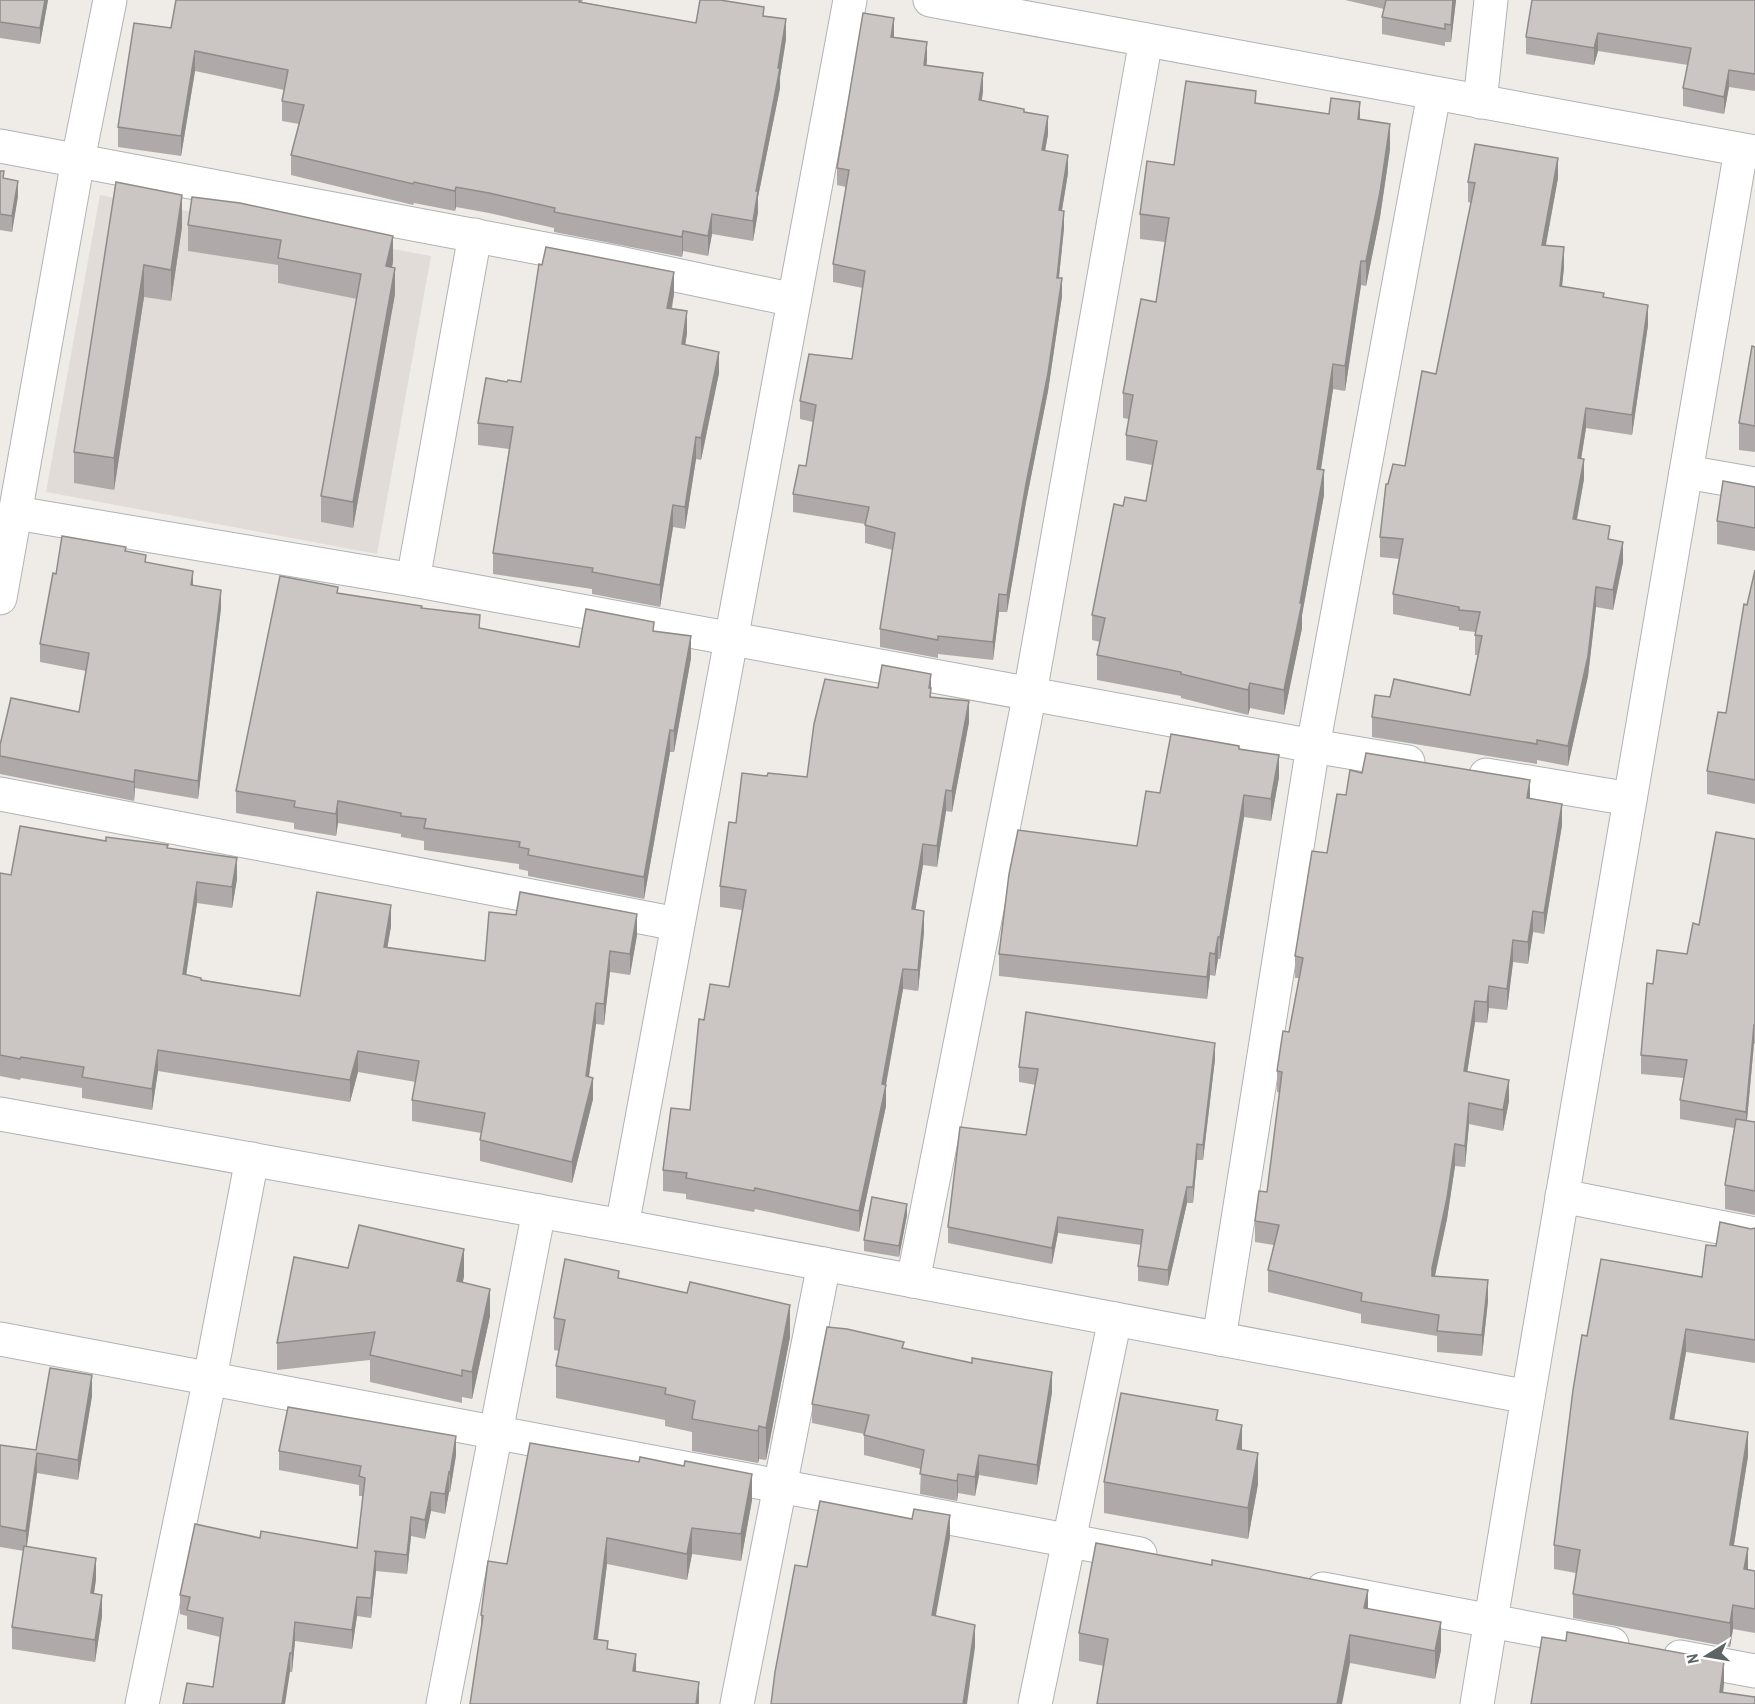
<svg xmlns="http://www.w3.org/2000/svg" width="1755" height="1704" viewBox="0 0 1755 1704" font-family="'Archivo Narrow',sans-serif">
<style>
.education{fill:#e2dcd8}
.lines{fill:none;stroke-linecap:round;stroke-linejoin:round}
.street-casing{stroke:#afb3b5;stroke-width:35}
.street{stroke:#fff;stroke-width:33}
.wall{fill:#afaaa9}
.shaded-wall{fill:#8e8b89}
.building{fill:#cbc6c4;stroke:#8e8b89;stroke-width:1.5}
</style>
<rect width="100%" height="100%" fill="#efebe7"/>
<path class="education" d="M100 195 431 256 377 554 46 492Z"/>
<g class="lines">
<defs>
<g id="street">
<path d="M930 0 1755 152"/>
<path d="M1480 102 1491 0"/>
<path d="M0 146 619 263 794 300"/>
<path d="M1686 472 1755 484"/>
<path d="M16 513 413 580 1313 746 1408 762"/>
<path d="M413 580 475 235"/>
<path d="M0 598 78 160 110 0"/>
<path d="M1486 775 1630 799"/>
<path d="M0 794 677 924"/>
<path d="M0 1114 622 1226 1528 1397"/>
<path d="M1562 1196 1755 1234"/>
<path d="M622 1226 850 0"/>
<path d="M913 1281 1030 693 1146 40"/>
<path d="M0 1339 1140 1554"/>
<path d="M1219 1339 1313 746 1434 94"/>
<path d="M1323 1589 1612 1644"/>
<path d="M1680 1657 1755 1671"/>
<path d="M142 1704 210 1378 252 1159"/>
<path d="M443 1704 539 1211"/>
<path d="M737 1704 824 1264"/>
<path d="M1035 1704 1115 1319"/>
<path d="M1477 1704 1528 1397 1741 150"/>
</g>
</defs>
<use href="#street" class="street-casing"/>
<use href="#street" class="street"/>
</g>
<g class="wall">
<path d="M0 0H48L40 44 0 38Z"/>
<path d="M176 0H583L582 2 696 23 764 16 786 39 780 77V88L758 197V212L753 241 712 234 708 256 683 251 682 257 554 232V228L489 213 456 207 455 211 414 203 413 205 291 175V155L299 124 282 121V101L284 90 195 71 181 156 118 147V127L171 28Z"/>
<path d="M1345 0H1456L1451 42H1445V46L1382 34V17L1384 9Z"/>
<path d="M1755 0V91L1729 87 1724 114 1683 106V88L1688 65 1598 51 1594 65 1526 54V37Z"/>
<path d="M894 38 927 60 926 66 983 91 982 100 1024 112 1048 134 1045 151 1068 173 1062 210 1064 228 1059 278 1062 296 1048 391 1026 502 1007 612H999L993 660 938 654V658L880 647V629L893 550 865 543V524L793 512V494L806 466 813 422 800 419V401L852 359 863 288 833 282V264L846 187 837 185V168Z"/>
<path d="M1256 103 1360 120 1390 149 1380 217 1366 286 1361 285 1345 391 1333 389 1321 470 1324 495 1302 615V628L1284 715 1250 708 1248 715 1181 698V696L1097 680V655L1100 642 1092 640V615L1123 506 1146 501 1152 465 1126 460V435L1129 419 1123 418V393L1156 302 1165 242 1140 239V214L1174 165Z"/>
<path d="M0 171 4 178 18 196 12 232 0 230Z"/>
<path d="M1558 178 1546 245 1564 267 1562 286 1604 297 1648 325 1632 435 1586 428 1581 459 1584 479 1577 520 1610 540 1623 562 1613 610 1596 607 1588 676 1568 766 1537 760V764L1372 737V717L1390 697 1470 695 1478 655H1475V632L1459 630V627L1393 614V594L1400 559 1380 557V537L1388 484 1405 466 1436 374 1471 203 1468 202V182Z"/>
<path d="M116 182 182 227 171 301 144 297 114 490 74 483V452Z"/>
<path d="M192 197 393 262 392 267 395 294 353 528 321 522V496L357 299 278 283V265L188 251V225Z"/>
<path d="M674 294 672 309 687 333 685 345 719 373 701 460 696 459 685 529 673 527 660 607 592 594V589L493 574V553L509 449 478 445V423L507 382H521Z"/>
<path d="M1755 347V452L1739 450V423Z"/>
<path d="M1755 487V551L1717 544V521Z"/>
<path d="M126 551 146 562 193 586 221 608 198 799 135 788 134 801 0 774V745L79 712 86 671 40 662V644L56 574Z"/>
<path d="M1755 570V804L1707 794V771L1726 713 1747 605Z"/>
<path d="M338 593 422 608 480 628 579 647 654 631 691 658 674 752H670L644 899 528 876V871L519 869V864L424 850V841L401 837V834L338 823 336 836 294 829V823L236 813V791Z"/>
<path d="M931 674V697L969 722 952 812 946 811 937 867 923 865 915 909 924 932 918 991 903 989 886 1085V1106L859 1232 755 1209 754 1212 686 1199V1194L663 1191V1170L690 1110 704 1020 729 987 742 910 720 907V886L736 823 767 776 807 777 878 688Z"/>
<path d="M1239 749 1279 777 1271 821 1244 817 1220 959H1218L1215 976 1210 975 1207 999 999 976V954L1137 846 1160 793Z"/>
<path d="M1362 773 1530 798 1562 825 1544 934 1533 932 1528 964 1513 962 1507 1010 1489 1008 1487 1023 1475 1022 1467 1072 1509 1101 1503 1131 1469 1124 1465 1167 1455 1166 1447 1219 1435 1276 1488 1301 1482 1356 1437 1352V1336L1361 1323V1314L1268 1292V1270L1274 1245 1255 1242V1221L1267 1192 1280 1093 1277 1092V1071L1289 1032 1299 978H1295V956L1346 795Z"/>
<path d="M1755 839V1044L1754 1043 1747 1121 1755 1122V1215L1725 1209V1185L1734 1128 1680 1119V1100L1684 1078 1641 1074V1055L1653 984 1687 954 1699 925Z"/>
<path d="M106 841 168 848 237 879 232 908 197 903 186 975 201 980 300 996 391 926 387 948 485 961 637 935 630 975 610 972 604 1025 596 1024 589 1077 593 1099 572 1183 480 1161V1140L481 1133 412 1121V1100L416 1082 358 1072 350 1102 158 1071 152 1110 82 1098V1088L21 1078 20 1080 0 1076V873L11 875Z"/>
<path d="M1215 1059 1203 1160H1197L1193 1203H1187L1168 1286 1138 1281V1266L1141 1245 1058 1233 1052 1264 948 1243V1227L1026 1135 1036 1085 1019 1082V1067Z"/>
<path d="M907 1215 899 1257 864 1251V1240Z"/>
<path d="M1755 1228V1363L1686 1352 1674 1420 1748 1456 1734 1545 1748 1569 1755 1571V1633L1733 1629 1730 1647 1573 1618V1594L1576 1573 1554 1569V1545L1587 1336 1702 1277 1716 1246 1751 1229Z"/>
<path d="M348 1268 464 1276 463 1282 490 1316 472 1399 462 1397V1403L370 1382V1360L277 1370V1343Z"/>
<path d="M619 1278 790 1337 766 1460 759 1459 758 1463 692 1451V1432L665 1426V1420L556 1398V1366L559 1351 554 1350V1318Z"/>
<path d="M904 1349 1052 1392 1037 1485 979 1475 975 1496 958 1493 957 1501 920 1494 921 1469 864 1455V1434L812 1423V1404Z"/>
<path d="M92 1396 78 1480 37 1473 27 1547 96 1579 94 1593 102 1616 95 1662 12 1649V1627L24 1551 0 1547V1445L36 1450Z"/>
<path d="M1218 1420 1242 1450 1258 1484 1248 1539 1104 1513V1482Z"/>
<path d="M279 1451 456 1455 450 1492H449L445 1514 431 1511 425 1539 411 1536 407 1574 376 1571 371 1618 357 1616 352 1649 295 1641 292 1672H290L220 1637 187 1629V1616L180 1614V1595L260 1538 357 1548 363 1496H359V1485L279 1470Z"/>
<path d="M752 1500 741 1561 692 1554 687 1580 607 1564 598 1639 608 1650 636 1672 699 1704 481 1629V1615L507 1564Z"/>
<path d="M1368 1609 1441 1650 1435 1679 1350 1663 1104 1666 1079 1661V1633Z"/>
</g>
<g class="shaded-wall">
<path d="M45 0H48L40 44V28Z"/>
<path d="M1453 0H1456L1451 42V25Z"/>
<path d="M894 18V36L891 55V37Z"/>
<path d="M786 19V39L780 77V88L758 197V212L753 241V221L756 191Z"/>
<path d="M1598 33V51L1594 65V48Z"/>
<path d="M927 42V60L924 83V65Z"/>
<path d="M195 51V71L181 156V136Z"/>
<path d="M1729 70V87L1724 114V97Z"/>
<path d="M983 73V91L979 117V100Z"/>
<path d="M1360 102V127L1358 119Z"/>
<path d="M1048 116V134L1042 168V150Z"/>
<path d="M1390 124V149L1380 217 1366 286V261Z"/>
<path d="M1068 155V173L1059 228V210Z"/>
<path d="M1558 158V178L1542 265V245Z"/>
<path d="M18 181V196L12 232V216Z"/>
<path d="M456 187V207L455 211V191Z"/>
<path d="M182 195V227L171 301V270Z"/>
<path d="M1064 211V228L1057 295V278Z"/>
<path d="M712 214V234L708 256V236Z"/>
<path d="M683 231V251L682 257V237Z"/>
<path d="M393 236V262L386 292V266Z"/>
<path d="M1564 247V267L1560 306V286Z"/>
<path d="M1361 261V285L1345 391V366Z"/>
<path d="M144 265V297L114 490V458Z"/>
<path d="M395 268V294L353 528V502Z"/>
<path d="M674 272V294L667 330V308Z"/>
<path d="M1062 278V296L1048 391 1026 502 1007 612V595Z"/>
<path d="M1648 305V325L1632 435V415Z"/>
<path d="M687 311V333L682 366V344Z"/>
<path d="M719 352V373L701 460V438Z"/>
<path d="M1333 364V389L1317 494V469Z"/>
<path d="M1586 408V428L1578 478V458Z"/>
<path d="M696 437V459L685 529V507Z"/>
<path d="M1584 459V479L1573 539V519Z"/>
<path d="M1324 470V495L1302 615V628L1284 715V690Z"/>
<path d="M673 505V527L660 607V585Z"/>
<path d="M1623 542V562L1613 610V590Z"/>
<path d="M193 571V589L191 585Z"/>
<path d="M1596 587V607L1588 676 1568 766V746Z"/>
<path d="M221 590V608L198 799V781Z"/>
<path d="M999 594V612L993 660V642Z"/>
<path d="M691 636V658L674 752V731Z"/>
<path d="M931 674V709L929 688Z"/>
<path d="M1250 683V708L1248 715V690Z"/>
<path d="M969 701V722L952 812V791Z"/>
<path d="M670 730V752L644 899V877Z"/>
<path d="M1279 755V777L1271 821V799Z"/>
<path d="M135 770V788L134 801V782Z"/>
<path d="M1530 780V801L1527 798Z"/>
<path d="M946 790V811L937 867V846Z"/>
<path d="M1244 795V817L1220 959V937Z"/>
<path d="M338 801V823L336 836V814Z"/>
<path d="M1562 804V825L1544 934V913Z"/>
<path d="M923 844V865L912 930V909Z"/>
<path d="M237 858V879L232 908V887Z"/>
<path d="M197 882V903L183 996V974Z"/>
<path d="M391 905V926L384 968V947Z"/>
<path d="M924 911V932L918 991V970Z"/>
<path d="M1533 911V932L1528 964V942Z"/>
<path d="M637 914V935L630 975V954Z"/>
<path d="M1218 937V959L1215 976V954Z"/>
<path d="M1513 940V962L1507 1010V989Z"/>
<path d="M610 951V972L604 1025V1004Z"/>
<path d="M1210 953V975L1207 999V977Z"/>
<path d="M903 969V989L883 1100 886 1085V1106L859 1232V1211Z"/>
<path d="M1489 986V1008L1487 1023V1002Z"/>
<path d="M1475 1001V1022L1464 1093V1071Z"/>
<path d="M596 1003V1024L586 1097V1076Z"/>
<path d="M1754 1025V1043L1746 1130V1112Z"/>
<path d="M1215 1043V1059L1203 1160V1145Z"/>
<path d="M158 1050V1071L152 1110V1089Z"/>
<path d="M358 1051V1072L350 1102V1080Z"/>
<path d="M593 1078V1099L572 1183V1162Z"/>
<path d="M1509 1080V1101L1503 1131V1110Z"/>
<path d="M1469 1103V1124L1465 1167V1146Z"/>
<path d="M1197 1144V1160L1193 1203V1187Z"/>
<path d="M1455 1144V1166L1447 1219 1432 1289V1268Z"/>
<path d="M1187 1187V1203L1168 1286V1270Z"/>
<path d="M907 1204V1215L899 1257V1246Z"/>
<path d="M1058 1217V1233L1052 1264V1248Z"/>
<path d="M464 1249V1276L457 1308V1281Z"/>
<path d="M1488 1280V1301L1482 1356V1335Z"/>
<path d="M490 1289V1316L472 1399V1372Z"/>
<path d="M790 1305V1337L766 1460V1428Z"/>
<path d="M1686 1329V1352L1670 1443V1419Z"/>
<path d="M1052 1372V1392L1037 1485V1465Z"/>
<path d="M92 1375V1396L78 1480V1460Z"/>
<path d="M1242 1425V1455L1237 1449Z"/>
<path d="M759 1426V1459L758 1463V1431Z"/>
<path d="M1748 1432V1456L1730 1569V1545Z"/>
<path d="M456 1436V1455L450 1492V1473Z"/>
<path d="M37 1453V1473L26 1551V1531Z"/>
<path d="M1258 1453V1484L1248 1539V1508Z"/>
<path d="M979 1455V1475L975 1496V1477Z"/>
<path d="M449 1472V1492L445 1514V1494Z"/>
<path d="M752 1474V1500L741 1561V1534Z"/>
<path d="M958 1474V1493L957 1501V1481Z"/>
<path d="M431 1492V1511L425 1539V1520Z"/>
<path d="M950 1515V1538L932 1637V1615Z"/>
<path d="M411 1517V1536L407 1574V1555Z"/>
<path d="M692 1528V1554L687 1580V1554Z"/>
<path d="M607 1538V1564L594 1666V1639Z"/>
<path d="M1748 1548V1571L1744 1569Z"/>
<path d="M376 1552V1571L371 1618V1598Z"/>
<path d="M96 1558V1579L91 1614V1593Z"/>
<path d="M1368 1590V1618L1364 1608Z"/>
<path d="M102 1595V1616L95 1662V1640Z"/>
<path d="M357 1597V1616L352 1649V1630Z"/>
<path d="M1733 1605V1629L1730 1647V1623Z"/>
<path d="M295 1622V1641L292 1672V1653Z"/>
<path d="M1441 1622V1650L1435 1679V1651Z"/>
<path d="M975 1625V1647L967 1704H963Z"/>
<path d="M1350 1635V1663L1342 1704H1337Z"/>
<path d="M290 1653V1672L285 1704H282Z"/>
<path d="M636 1654V1681L633 1671Z"/>
<path d="M1724 1661V1684L1722 1704 1720 1692Z"/>
<path d="M699 1682V1704H696Z"/>
</g>
<g class="building">
<path d="M0 0H45L40 28 0 22Z"/>
<path d="M176 0H580L579 2 696 23 700 0H720L764 7 763 16 786 19 778 68H780L756 191H758L753 221 712 214 708 236 683 231 682 237 554 212 555 208 489 193 456 187 455 191 414 182 413 184 291 155 304 105 282 101 288 70 195 51 181 136 118 127 134 23 171 28Z"/>
<path d="M1386 0H1453L1451 25 1445 24V29L1382 17Z"/>
<path d="M1532 0H1755V74L1729 70 1724 97 1683 88 1691 48 1598 33 1594 48 1526 37Z"/>
<path d="M863 13 894 18 891 37 927 42 924 65 983 73 979 100 1024 109V112L1048 116 1042 150 1068 155 1059 210 1064 211 1057 278H1062L1048 373 1026 484 1007 595 999 594 993 642 938 636V640L880 629 895 533 865 525 869 507 793 494 799 465 806 466 816 405 800 401 809 354 852 359 865 271 833 264 849 170 837 168Z"/>
<path d="M1186 81 1256 91 1255 103 1329 114 1331 98 1360 102 1358 119 1390 124 1380 192 1366 261H1361L1345 366 1333 364 1317 469 1324 470 1300 603H1302L1284 690 1250 683 1248 690 1181 674V672L1097 655 1105 618 1092 615 1114 504 1123 506 1125 497 1146 501 1157 441 1126 435 1133 395 1123 393 1141 299 1156 302 1169 218 1140 214 1147 161 1174 165Z"/>
<path d="M1475 144 1558 158 1542 245 1564 247 1560 286 1604 293 1603 297 1648 305 1632 415 1586 408 1578 458 1584 459 1573 519 1610 526 1608 539 1623 542 1613 590 1596 587 1588 656 1568 746 1537 740V744L1372 717 1375 695 1390 697 1394 679 1470 695 1482 636 1475 635 1480 612 1459 610V607L1393 594 1403 539 1380 537 1386 484H1388L1393 464 1405 466 1422 371 1436 374 1475 183 1468 182Z"/>
<path d="M0 171H4L3 178 18 181 12 216 0 214Z"/>
<path d="M116 182 182 195 171 270 144 265 114 458 74 452Z"/>
<path d="M192 197 240 203 393 236 386 266 395 268 353 502 321 496 361 274 278 258 281 240 188 225Z"/>
<path d="M546 247 674 272 667 308 687 311 682 344 719 352 701 438 696 437 685 507 673 505 660 585 592 572 593 568 493 553 513 427 478 423 486 378 507 382 508 380 521 382 539 264 542 265Z"/>
<path d="M1752 346 1755 347V426L1739 423Z"/>
<path d="M1723 481 1755 487V528L1717 521Z"/>
<path d="M62 536 126 547 125 551 146 555 145 562 193 571 191 585 221 590 198 781 135 770 134 782 0 756V745L11 698 79 712 89 653 40 644 53 573 56 574Z"/>
<path d="M1755 570V780L1707 771 1718 712 1726 713 1744 604 1747 605Z"/>
<path d="M280 576 338 587 337 593 422 606 421 608 480 615 479 628 579 647 586 609 654 622 653 631 691 636 674 731 670 730 644 877 528 855 529 849 519 847 520 842 424 828 426 819 401 816V813L338 801 336 814 294 807 295 801 236 791Z"/>
<path d="M882 665 931 674 929 688H931L930 697 969 701 952 791 946 790 937 846 923 844 912 909 924 911 918 970 903 969 882 1084 886 1085 859 1211 755 1188 754 1191 686 1178 687 1173 663 1170 671 1108 690 1110 699 1019 704 1020 710 984 729 987 746 890 720 886 729 822 736 823 742 773 767 776 768 773 807 777 814 724 825 679 878 688Z"/>
<path d="M1171 734 1239 746V749L1279 755 1271 799 1244 795 1220 937H1218L1215 954 1210 953 1207 977 999 954 1009 874 1018 830 1137 846 1146 791 1160 793Z"/>
<path d="M1366 753 1530 780 1527 798 1562 804 1544 913 1533 911 1528 942 1513 940 1507 989 1489 986 1487 1002 1475 1001 1464 1071 1509 1080 1503 1110 1469 1103 1465 1146 1455 1144 1447 1198 1432 1268V1276L1488 1280 1482 1335 1437 1331 1439 1315 1361 1301 1362 1293 1268 1270 1279 1225 1255 1221 1259 1191 1267 1192 1282 1072 1277 1071 1283 1031 1289 1032 1303 958 1295 956 1312 851 1327 853 1337 794 1346 795 1350 770 1362 773Z"/>
<path d="M20 826 106 841V837L168 845 167 848 237 858 232 887 197 882 183 974 201 978V980L300 996 317 892 391 905 384 947 485 961 489 912 516 915 520 892 637 914 630 954 610 951 604 1004 596 1003 586 1076 593 1078 572 1162 480 1140 485 1113 412 1100 419 1061 358 1051 350 1080 158 1050 152 1089 82 1077 84 1067 21 1057 20 1059 0 1055V873L11 875Z"/>
<path d="M1716 832 1755 839V1025H1754L1746 1112 1680 1100 1687 1060 1641 1055 1647 983 1653 984 1657 950 1687 954 1693 923 1699 925Z"/>
<path d="M1026 1012 1215 1043 1203 1145 1197 1144 1193 1187H1187L1168 1270 1138 1266 1143 1230 1058 1217 1052 1248 948 1227 960 1127 1026 1135 1038 1069 1019 1067Z"/>
<path d="M1736 1119 1755 1122V1191L1725 1185Z"/>
<path d="M872 1197 907 1204 899 1246 864 1240Z"/>
<path d="M1720 1222 1751 1229 1755 1228V1340L1686 1329 1670 1419 1748 1432 1730 1545 1748 1548 1744 1569 1755 1571V1609L1733 1605 1730 1623 1573 1594 1580 1550 1554 1545 1573 1390 1582 1335 1587 1336 1601 1259 1702 1277 1706 1245 1716 1246Z"/>
<path d="M359 1225 464 1249 457 1281 490 1289 472 1372 462 1370V1376L370 1355 375 1332 277 1343 294 1257 348 1268Z"/>
<path d="M565 1259 619 1271 618 1278 687 1293 690 1282 790 1305 766 1428 759 1426 758 1431 692 1419 695 1401 665 1394 666 1388 556 1366 565 1320 554 1318Z"/>
<path d="M827 1327 847 1329 904 1342 902 1348 972 1363V1358L1052 1372 1037 1465 979 1455 975 1477 958 1474 957 1481 920 1474 924 1450 864 1435 869 1415 812 1404Z"/>
<path d="M50 1368 92 1375 78 1460 37 1453 26 1531 0 1526V1445L36 1450Z"/>
<path d="M1121 1393 1218 1410 1216 1420 1242 1425 1237 1449 1258 1453 1248 1508 1104 1482Z"/>
<path d="M288 1407 456 1436 450 1473 449 1472 445 1494 431 1492 425 1520 411 1517 407 1555 374 1551 376 1552 371 1598 357 1597 352 1630 295 1622 292 1653H290L282 1704H183L187 1683 213 1687 223 1618 187 1610 190 1597 180 1595 195 1524 260 1538 261 1531 357 1548 365 1478 359 1476 361 1466 279 1451Z"/>
<path d="M530 1443 639 1462 640 1457 684 1466 685 1461 752 1474 741 1534 692 1528 687 1554 607 1538 594 1639 608 1641 607 1649 636 1654 633 1671 699 1682 696 1704H470L483 1616 481 1615 488 1561 507 1564Z"/>
<path d="M820 1501 912 1519 914 1509 950 1515 932 1615 975 1625 963 1704H771L775 1672 795 1565 807 1567Z"/>
<path d="M1096 1543 1212 1565V1560L1368 1590 1364 1608 1441 1622 1435 1651 1350 1635 1337 1704H1097L1108 1639 1079 1633Z"/>
<path d="M24 1546 96 1558 91 1593 102 1595 95 1640 12 1627Z"/>
<path d="M1567 1632 1724 1661 1720 1692 1755 1697V1704H1531L1542 1637 1566 1641Z"/>
</g>
<g transform="translate(1707 1656) rotate(259)" stroke="#ffffff" stroke-width="4.5" paint-order="stroke">
<path d="M0-4.5L10 22L0 15L-10 22Z" fill="#5e6466"/>
<text y="-9" font-size="16" font-weight="bold" text-anchor="middle" fill="#5e6466">N</text>
</g>
</svg>
